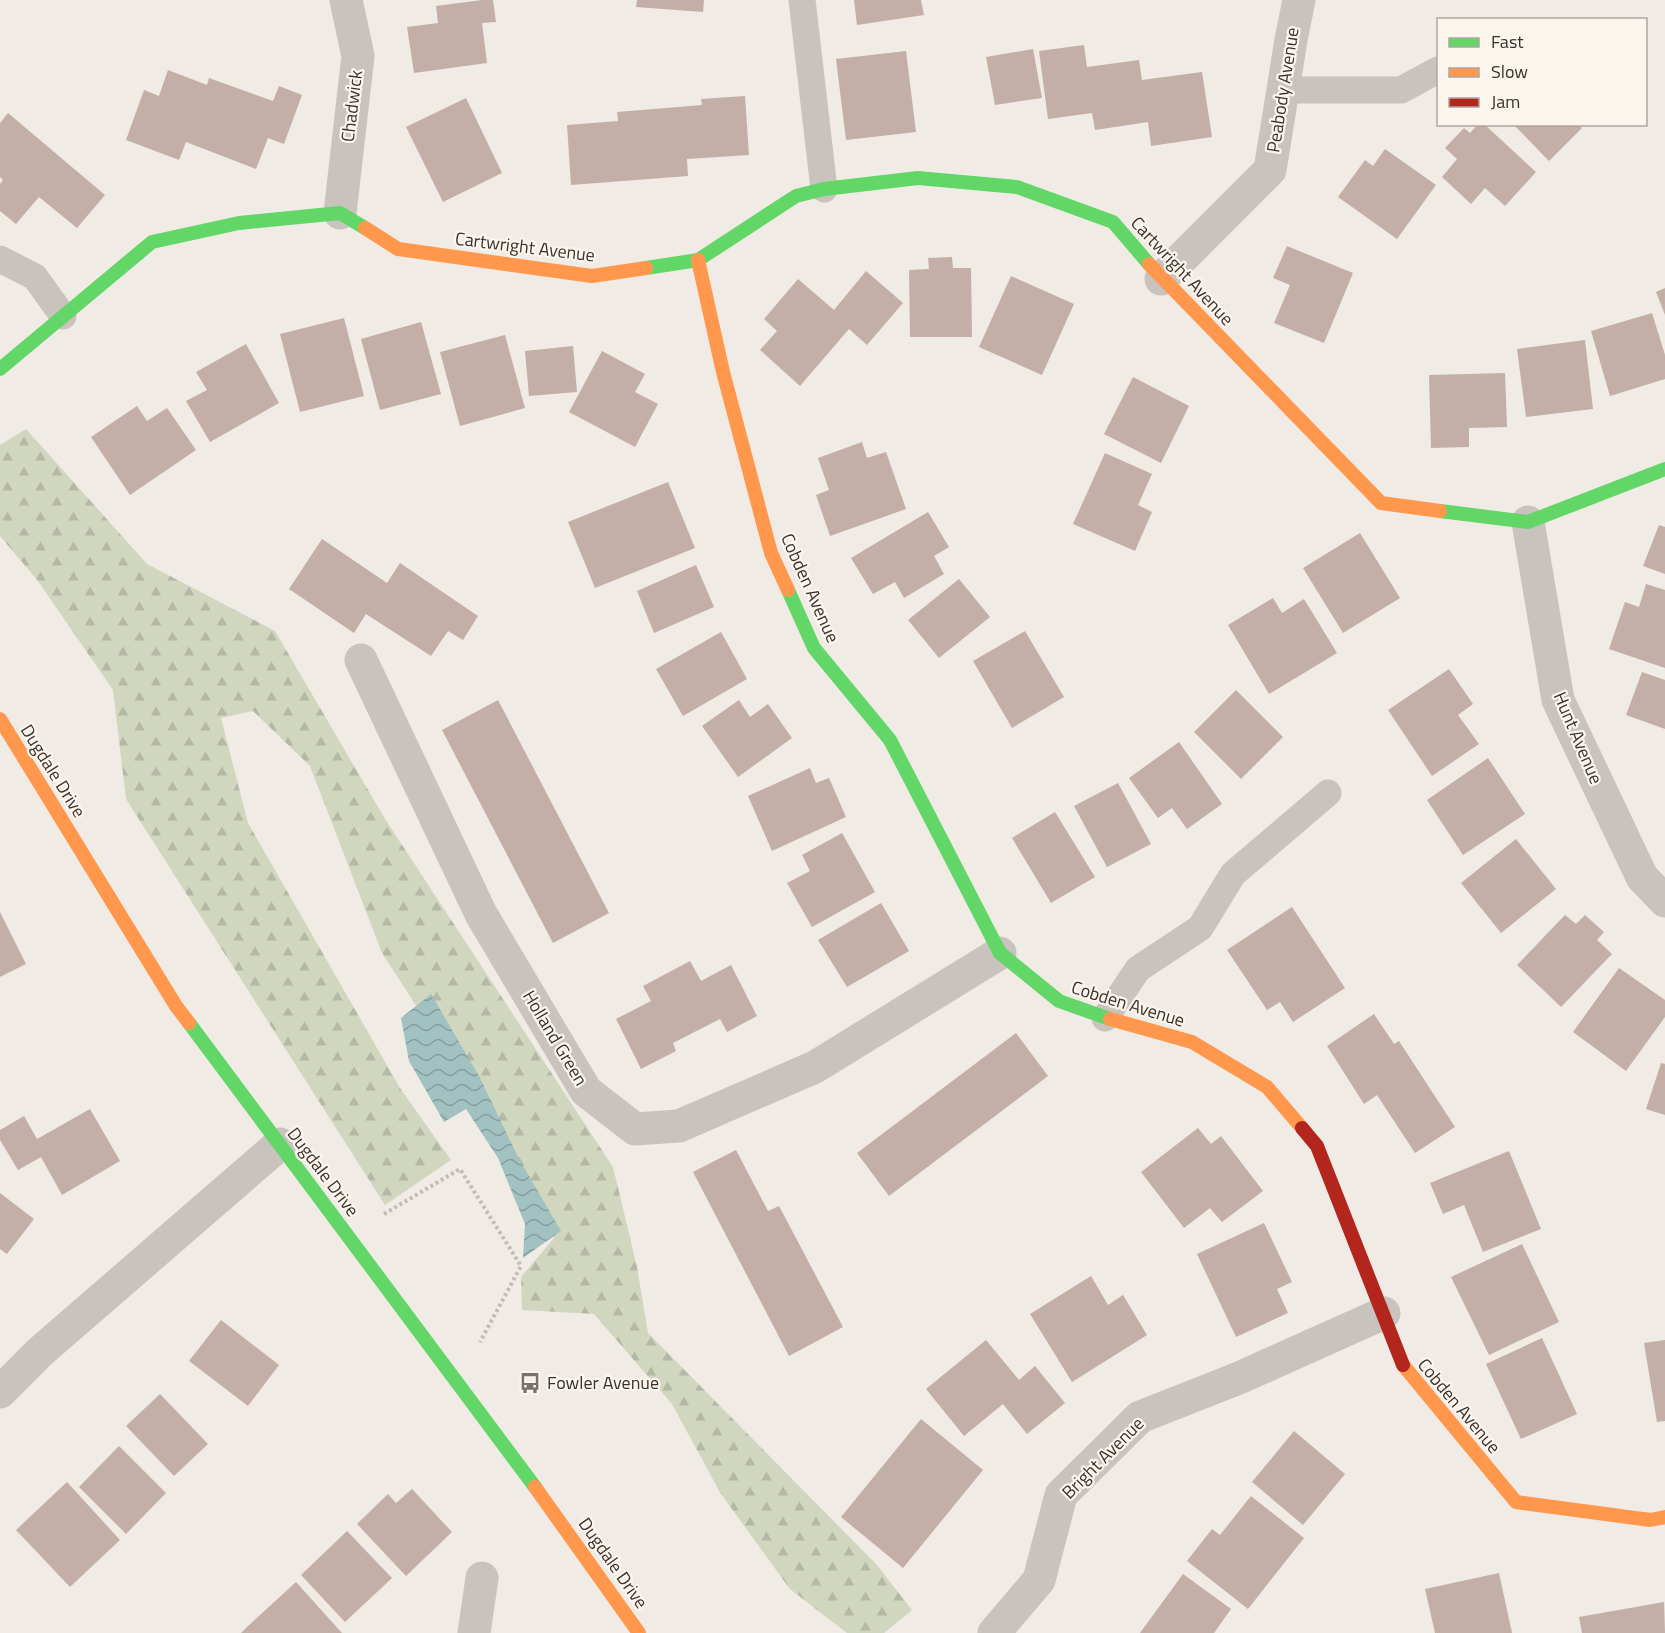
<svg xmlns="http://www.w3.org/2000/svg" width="1665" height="1633" viewBox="0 0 1665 1633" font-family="'Titillium Web',sans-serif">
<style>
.forest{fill:url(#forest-firs)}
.water{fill:url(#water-waves)}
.building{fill:#c3afa7}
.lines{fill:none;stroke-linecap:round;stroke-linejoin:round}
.path{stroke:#c2bbb6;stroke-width:4;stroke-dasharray:3 3;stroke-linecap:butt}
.lane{stroke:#c9c3be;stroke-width:27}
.street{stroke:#c9c3be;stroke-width:33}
.fast{stroke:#63d668;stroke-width:14}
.slow{stroke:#ff974d;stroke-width:14}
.jam{stroke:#b3261e;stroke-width:14}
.labels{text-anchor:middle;stroke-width:4.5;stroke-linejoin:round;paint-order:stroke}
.street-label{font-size:18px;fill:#3b302b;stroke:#fbf5ee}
.poi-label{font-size:18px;fill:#3b302b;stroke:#fbf5ee;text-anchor:start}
</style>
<defs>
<pattern id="forest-firs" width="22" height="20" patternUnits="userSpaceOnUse" patternTransform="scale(1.5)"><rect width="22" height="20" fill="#d1d6bf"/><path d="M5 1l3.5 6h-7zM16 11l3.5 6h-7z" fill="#b4b8a4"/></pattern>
<pattern id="water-waves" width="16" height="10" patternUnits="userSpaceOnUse" patternTransform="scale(1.5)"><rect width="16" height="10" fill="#a1c2c1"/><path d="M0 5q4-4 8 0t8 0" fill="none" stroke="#849e9d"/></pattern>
</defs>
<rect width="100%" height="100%" fill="#f0ebe5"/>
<path class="forest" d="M26 429 147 564 275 631 385 819 613 1167 637 1267 648 1333 877 1565 912 1610 884 1633H847L790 1589 721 1494 672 1404 594 1314 522 1310 521 1277 554 1238 485 1112 382 953 310 766 253 711 221 718 248 823 400 1088 451 1160 385 1205 126 799 113 690 38 581 0 536V445Z"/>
<path class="water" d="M431 994 479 1076 519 1159 561 1231 523 1258 525 1224 498 1158 466 1109 444 1122 409 1061 401 1018Z"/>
<g class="building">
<path d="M482 0H493L496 22 482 23 487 63 414 73 407 27 438 23 436 6Z"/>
<path d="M637 0H704L703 12 636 7Z"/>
<path d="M854 0H921L924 15 857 25Z"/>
<path d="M1084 45 1087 67 1139 60 1142 80 1202 72 1212 137 1151 146 1148 122 1095 130 1092 113 1048 119 1039 51Z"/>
<path d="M1033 49 1042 98 995 105 986 57Z"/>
<path d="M906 51 916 132 846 140 836 59Z"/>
<path d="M168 70 207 85 209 78 273 101 279 86 302 95 284 144 268 138 256 169 186 142 179 160 126 140 144 90 159 96Z"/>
<path d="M745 96 749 155 687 159 688 176 571 185 567 125 618 121 617 112 702 105 701 99Z"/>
<path d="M466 98 502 173 443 202 406 127Z"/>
<path d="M8 113 105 195 77 228 39 197 16 224 0 211V184L3 180 0 177V123Z"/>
<path d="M1478 124H1484L1536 172 1505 206 1485 188 1471 204 1442 177 1457 159 1445 148 1464 128 1470 133Z"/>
<path d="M1513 124H1578L1582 128 1549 161Z"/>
<path d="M1385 149 1436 185 1397 239 1338 197 1365 160 1373 166Z"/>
<path d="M1287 246 1353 273 1324 343 1274 323 1290 285 1273 278Z"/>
<path d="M952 257 953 268H971L972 337H910L909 270 929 269 928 258Z"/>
<path d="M866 271 903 303 867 345 849 329 800 386 760 350 777 331 764 319 798 279 834 310Z"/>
<path d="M1011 276 1074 304 1042 375 979 347Z"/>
<path d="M1665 288V315L1656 292Z"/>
<path d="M1652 313 1665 355V379L1610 396 1591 331Z"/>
<path d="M344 318 364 396 300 412 280 334Z"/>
<path d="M421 322 441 394 380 410 361 339Z"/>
<path d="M505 335 525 408 460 426 440 352Z"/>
<path d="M1585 340 1593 409 1526 417 1517 349Z"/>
<path d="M246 344 279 403 210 442 186 401 207 390 196 372Z"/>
<path d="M573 346 577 392 529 396 525 351Z"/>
<path d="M602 351 645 374 635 392 658 404 635 447 569 412Z"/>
<path d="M1505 373 1507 427 1469 428V447L1431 448 1429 375Z"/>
<path d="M1133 377 1189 406 1161 463 1104 434Z"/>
<path d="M137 406 147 421 167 408 196 450 130 495 91 437Z"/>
<path d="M862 442 867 458 886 452 906 509 830 536 816 495 829 490 818 458Z"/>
<path d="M1105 453 1152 474 1138 505 1152 512 1135 551 1073 524Z"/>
<path d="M668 482 695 548 595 588 568 522Z"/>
<path d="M928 512 949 547 934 556 944 574 904 598 895 582 873 594 851 558Z"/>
<path d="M1659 525 1665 527V574L1643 566Z"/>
<path d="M1360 533 1400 598 1343 633 1303 568Z"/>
<path d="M322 539 387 583 400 563 478 616 463 640 448 631 431 656 366 614 354 633 289 589Z"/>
<path d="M696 565 714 607 654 633 637 591Z"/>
<path d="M959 579 990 617 939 658 908 620Z"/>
<path d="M1646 584 1665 590V668L1609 649 1625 602 1639 607Z"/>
<path d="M1273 598 1282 613 1304 599 1337 653 1269 694 1228 625Z"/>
<path d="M1025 631 1064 697 1012 728 973 661Z"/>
<path d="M721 632 747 679 683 716 656 669Z"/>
<path d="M1449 669 1473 704 1458 715 1479 744 1432 776 1388 710Z"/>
<path d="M1642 672 1665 680V729L1626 715Z"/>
<path d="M1236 690 1283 737 1241 779 1194 732Z"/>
<path d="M498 700 609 913 553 943 442 730Z"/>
<path d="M739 700 750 717 768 704 792 738 738 777 702 726Z"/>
<path d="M1179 742 1222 804 1187 829 1172 808 1158 818 1129 778Z"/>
<path d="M1488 758 1525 814 1463 855 1427 800Z"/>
<path d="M810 768 816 783 829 778 846 817 772 851 748 796Z"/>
<path d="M1118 783 1151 844 1107 867 1074 806Z"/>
<path d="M1055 812 1095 877 1051 903 1012 838Z"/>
<path d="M842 833 875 892 812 927 787 883 810 871 802 855Z"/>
<path d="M1516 839 1556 889 1501 933 1461 883Z"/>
<path d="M881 903 909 951 847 987 818 940Z"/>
<path d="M1292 907 1345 988 1293 1022 1280 1002 1267 1010 1227 950Z"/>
<path d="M0 912 26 964 0 977Z"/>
<path d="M1565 915 1576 924 1585 915 1604 932 1597 940 1612 954 1561 1007 1517 965Z"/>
<path d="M690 961 701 981 731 965 757 1016 727 1032 720 1019 673 1043 676 1051 641 1069 616 1019 651 1001 643 986Z"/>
<path d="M1619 968 1665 1000V1017L1626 1071 1573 1032Z"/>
<path d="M1374 1014 1394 1044 1399 1041 1455 1127 1415 1153 1377 1095 1364 1104 1327 1046Z"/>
<path d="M1016 1033 1048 1076 889 1196 857 1153Z"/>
<path d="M1661 1063 1665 1064V1115L1646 1109Z"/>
<path d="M90 1109 120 1161 62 1195 41 1157 18 1170 0 1140V1130L24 1116 37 1139Z"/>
<path d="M1198 1128 1211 1144 1221 1136 1263 1191 1222 1222 1210 1208 1184 1228 1141 1172Z"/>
<path d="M736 1150 768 1211 779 1206 843 1327 789 1356 693 1172Z"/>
<path d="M1509 1151 1541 1229 1483 1252 1464 1205 1443 1214 1430 1183Z"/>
<path d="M0 1193 34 1219 7 1254 0 1249Z"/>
<path d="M1264 1223 1292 1282 1277 1289 1288 1313 1236 1337 1197 1254Z"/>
<path d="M1522 1244 1559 1322 1489 1355 1451 1277Z"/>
<path d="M1091 1276 1108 1305 1123 1295 1147 1335 1072 1382 1030 1314Z"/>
<path d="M221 1320 279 1365 248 1406 189 1361Z"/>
<path d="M1542 1338 1577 1414 1521 1439 1486 1364Z"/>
<path d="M986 1340 1019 1380 1035 1366 1065 1403 1027 1434 1003 1404 964 1436 926 1389Z"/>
<path d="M1665 1340V1421L1657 1422 1644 1343Z"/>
<path d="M160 1394 208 1444 174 1476 126 1426Z"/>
<path d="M921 1419 983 1470 903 1568 841 1517Z"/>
<path d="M1294 1431 1345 1474 1303 1525 1252 1482Z"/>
<path d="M119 1446 166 1493 126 1534 79 1487Z"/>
<path d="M67 1482 120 1540 70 1587 16 1530Z"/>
<path d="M412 1489 452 1532 406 1576 357 1524 388 1494 396 1503Z"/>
<path d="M1251 1496 1304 1538 1248 1609 1187 1561 1212 1529 1220 1535Z"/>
<path d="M347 1531 392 1578 345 1622 301 1575Z"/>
<path d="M1499 1573 1512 1633H1435L1425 1589Z"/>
<path d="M1183 1574 1231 1609 1214 1633H1140Z"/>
<path d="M296 1582 342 1633H241L247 1627Z"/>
<path d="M1664 1602 1665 1633H1582L1579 1617Z"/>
</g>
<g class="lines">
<path class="path" d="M384 1214 460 1169 521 1266 480 1342"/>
<g class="lane">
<path d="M802 0 824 189"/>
<path d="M1284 90H1401L1438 70"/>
<path d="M0 259 35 277 63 316"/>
<path d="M1105 1018 1138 969 1200 928 1233 874 1328 793"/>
</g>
<g class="street">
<path d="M340 213 358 56 346 0"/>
<path d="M1161 279 1270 170 1291 40 1299 0"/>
<path d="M1528 522 1558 700 1642 877 1665 901"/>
<path d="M361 660 481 914 586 1091 635 1129 679 1126 815 1067 1000 953"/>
<path d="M0 1392 40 1352 280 1144"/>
<path d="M474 1633 482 1578"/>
<path d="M994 1633 1039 1580 1061 1495 1140 1417 1239 1378 1384 1313"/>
</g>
<g class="fast">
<path d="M646 268 698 260 796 196 824 189 918 178 1017 187 1113 222 1149 264"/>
<path d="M0 369 152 242 239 223 340 213 365 228"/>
<path d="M1440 511 1528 522 1665 469"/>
<path d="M788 590 814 648 890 740 1000 953 1059 1001 1110 1019"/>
<path d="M189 1023 535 1487"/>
</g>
<g class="slow">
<path d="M365 228 398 249 592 276 646 268"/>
<path d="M698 260 723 372 771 553 788 590"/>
<path d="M1149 264 1381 503 1440 511"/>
<path d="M0 719 176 1006 189 1023"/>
<path d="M1110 1019 1192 1042 1267 1087 1302 1128"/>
<path d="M1403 1365 1516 1502 1650 1520 1665 1517"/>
<path d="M535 1487 639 1633"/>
</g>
<path class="jam" d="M1302 1128 1317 1146 1403 1365"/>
</g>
<defs>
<symbol id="bus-bare" viewBox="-9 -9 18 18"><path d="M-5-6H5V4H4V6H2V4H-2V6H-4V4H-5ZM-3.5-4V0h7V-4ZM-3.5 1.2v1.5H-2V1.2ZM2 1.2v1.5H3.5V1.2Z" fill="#7a716c" stroke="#fbf5ee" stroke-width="2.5" paint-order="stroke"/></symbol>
</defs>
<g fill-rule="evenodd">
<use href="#bus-bare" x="515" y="1368" width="30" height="30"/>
</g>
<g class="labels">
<g class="street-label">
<text transform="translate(1283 90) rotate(-81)" y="6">Peabody Avenue</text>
<text transform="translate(352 106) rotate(-83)" y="6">Chadwick</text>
<text transform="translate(525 247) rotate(7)" y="6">Cartwright Avenue</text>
<text transform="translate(1182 271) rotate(47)" y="6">Cartwright Avenue</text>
<text transform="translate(810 588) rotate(66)" y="6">Cobden Avenue</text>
<text transform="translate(1578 738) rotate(67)" y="6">Hunt Avenue</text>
<text transform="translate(53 771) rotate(58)" y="6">Dugdale Drive</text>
<text transform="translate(1128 1004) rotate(17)" y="6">Cobden Avenue</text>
<text transform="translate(555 1038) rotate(59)" y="6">Holland Green</text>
<text transform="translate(323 1172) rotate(53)" y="6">Dugdale Drive</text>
<text transform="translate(1459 1406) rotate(50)" y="6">Cobden Avenue</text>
<text transform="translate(1103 1458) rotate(-45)" y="6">Bright Avenue</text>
<text transform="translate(613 1563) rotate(55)" y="6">Dugdale Drive</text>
</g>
<g class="poi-label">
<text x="547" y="1389">Fowler Avenue</text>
</g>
</g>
<rect x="1437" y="18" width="210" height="108" fill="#fbf5ee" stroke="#aea6a0" stroke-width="1.5"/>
<rect x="1449" y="38" width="30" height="9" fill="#63d668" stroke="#aea6a0" stroke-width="1.5"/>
<text x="1491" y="48" font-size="18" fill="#3b302b">Fast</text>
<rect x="1449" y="68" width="30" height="9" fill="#ff974d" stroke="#aea6a0" stroke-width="1.5"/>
<text x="1491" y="78" font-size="18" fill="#3b302b">Slow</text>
<rect x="1449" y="98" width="30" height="9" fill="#b3261e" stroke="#aea6a0" stroke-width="1.5"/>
<text x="1491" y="108" font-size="18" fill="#3b302b">Jam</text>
</svg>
